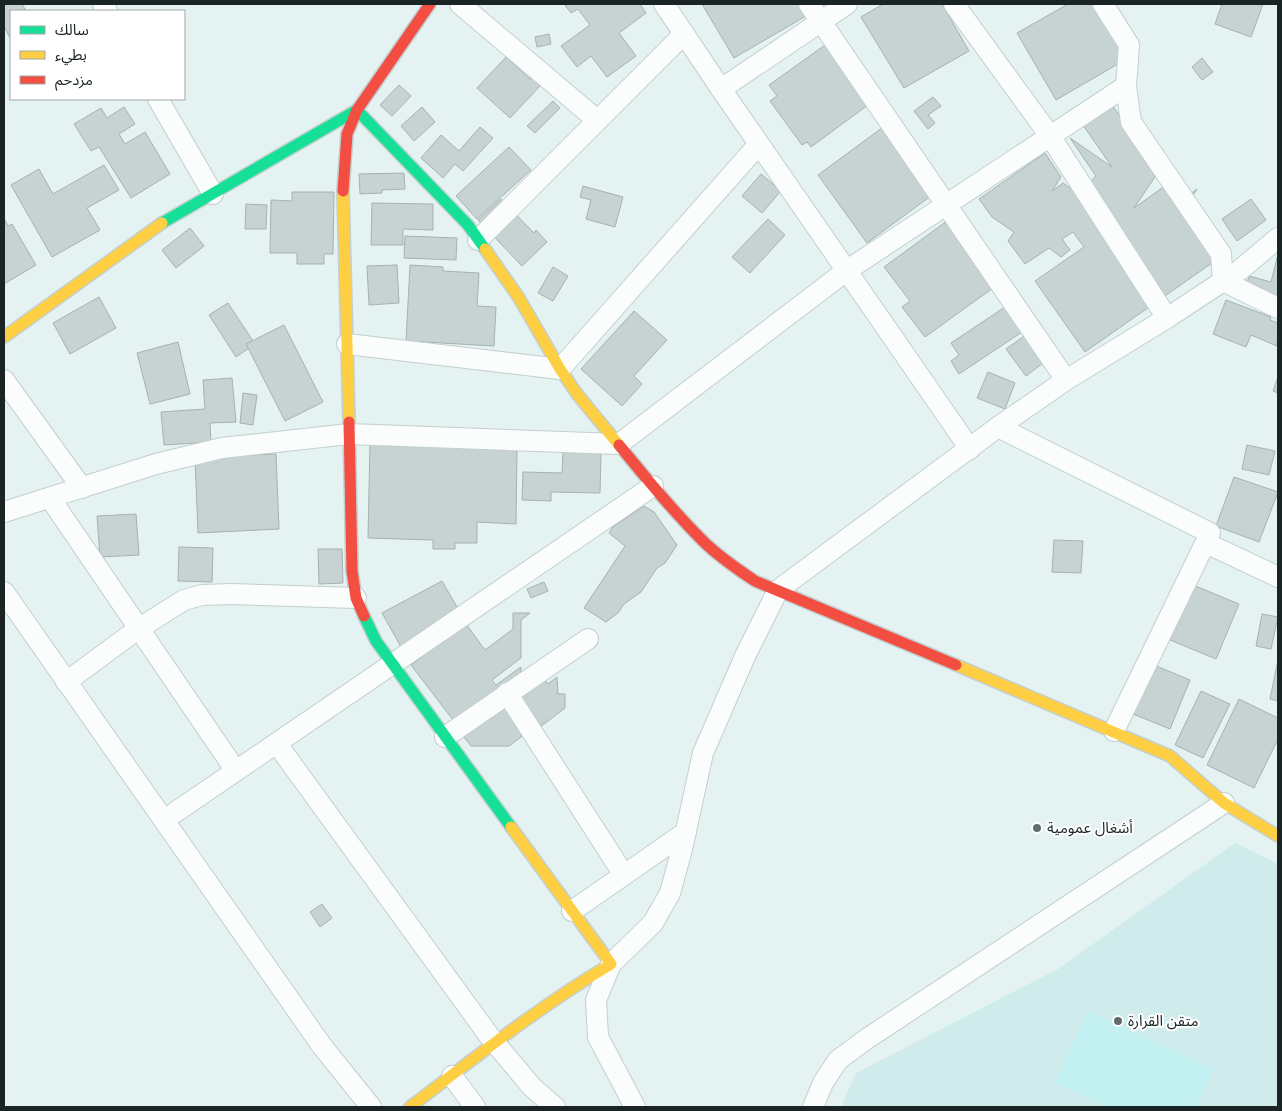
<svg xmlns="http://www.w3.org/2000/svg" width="1282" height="1111" viewBox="0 0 1282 1111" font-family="'Space Grotesk','Noto Sans Arabic',sans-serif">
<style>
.built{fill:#d0ebeb}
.green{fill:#c3f0f0}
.building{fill:#c7d2d2;stroke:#a6b1b1}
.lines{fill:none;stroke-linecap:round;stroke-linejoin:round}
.street-casing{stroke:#c3cfcf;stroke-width:22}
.fast-casing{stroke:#c3cfcf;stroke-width:14}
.slow-casing{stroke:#c3cfcf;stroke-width:14}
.jam-casing{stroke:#c3cfcf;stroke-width:14}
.street{stroke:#fbfdfd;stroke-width:20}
.fast{stroke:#16e098;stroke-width:11}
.slow{stroke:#ffcf43;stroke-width:11}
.jam{stroke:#f24e42;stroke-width:11}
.poi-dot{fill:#616c6c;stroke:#fff;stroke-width:2}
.labels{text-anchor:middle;stroke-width:4;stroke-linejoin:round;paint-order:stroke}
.poi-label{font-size:15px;fill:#1a2424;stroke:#fff;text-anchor:start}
</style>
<rect width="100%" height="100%" fill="#e4f2f2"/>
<path class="built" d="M1235 843 1278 864V1107H841L856 1073 1058 969Z"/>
<path class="green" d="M1088 1011 1214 1069 1197 1107H1110L1055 1083Z"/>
<g class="building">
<path d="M4 4H22L26 11H11V40L4 26Z"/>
<path d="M564 4H640L646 13 619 33 636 56 607 77 591 56 577 67 561 46 590 25 578 9 571 13Z"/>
<path d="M702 4H799L806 16 734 58Z"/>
<path d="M883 4H942L969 51 904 88 861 17Z"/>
<path d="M1068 4H1098L1130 57 1056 100 1017 33Z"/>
<path d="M1222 4H1263L1251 37 1215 24Z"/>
<path d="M549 34 551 44 537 47 535 37Z"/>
<path d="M828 43 872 102 811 147 807 142 802 145 770 101 777 96 769 85Z"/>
<path d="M506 57 530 79 532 77 540 86 510 118 477 88Z"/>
<path d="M1202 58 1213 72 1202 80 1192 67Z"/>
<path d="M399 85 411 96 392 116 380 105Z"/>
<path d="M933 97 941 106 928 115 935 123 928 129 914 111Z"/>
<path d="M553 101 560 108 535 133 527 126Z"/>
<path d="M1112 105 1159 171 1134 208 1169 183 1181 201 1197 189 1187 205 1222 256 1085 352 1035 281 1084 247 1073 232 1062 239 1070 250 1061 257 1049 248 1025 264 1008 241 1014 232 992 217 979 199 1045 153 1061 177 1052 191 1063 183 1081 196 1093 179 1096 176 1070 138 1112 167 1083 125Z"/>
<path d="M124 107 135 124 119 134 125 144 145 132 170 174 131 198 99 147 91 151 74 124 101 108 107 118Z"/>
<path d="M422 107 435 122 414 141 401 126Z"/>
<path d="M886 125 935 193 867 243 818 175Z"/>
<path d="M480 127 493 138 463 171 455 164 443 178 421 158 441 135 459 151Z"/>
<path d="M509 147 531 170 477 219 456 196Z"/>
<path d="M104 165 119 190 87 208 100 230 52 257 11 185 39 169 53 194Z"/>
<path d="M404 173 405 189 382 190V193L360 194 359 174Z"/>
<path d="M761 174 781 191 762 213 742 196Z"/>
<path d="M583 186 623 197 615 227 586 219 591 200 580 197Z"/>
<path d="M292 192H334L333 254H324V264H297V253H270L271 200 292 201Z"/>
<path d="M501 199 534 233 536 230 547 242 522 266 478 220Z"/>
<path d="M1251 199 1266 220 1237 241 1222 219Z"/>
<path d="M372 203 433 204V230L403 229V245H371Z"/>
<path d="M246 204 267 205 266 229H245Z"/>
<path d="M4 218 8 226 12 224 36 265 4 284Z"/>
<path d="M951 218 993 288 925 337 902 307 910 301 884 267Z"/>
<path d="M768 219 785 235 750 273 732 257Z"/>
<path d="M190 228 204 246 176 268 162 250Z"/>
<path d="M405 236 457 238 456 260 404 258Z"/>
<path d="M1278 254V308L1243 299 1249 276 1271 282Z"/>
<path d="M397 265 399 303 369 305 367 266Z"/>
<path d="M410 265 443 267V271L479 273 477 306 496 307 494 346 406 341Z"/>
<path d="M553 267 568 276 553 301 538 293Z"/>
<path d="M99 297 116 328 70 354 53 323Z"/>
<path d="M1226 300 1271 317 1270 320 1278 323 1277 346 1251 335 1246 347 1213 334Z"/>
<path d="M228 303 255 344 236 357 209 315Z"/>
<path d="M1008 305 1025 330 959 374 951 361 959 355 951 343Z"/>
<path d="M634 311 667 340 634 376 642 384 622 406 581 369Z"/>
<path d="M284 325 323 402 285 421 246 344Z"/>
<path d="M1027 334 1047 360 1026 376 1006 349Z"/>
<path d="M178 342 190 394 150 404 137 353Z"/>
<path d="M988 372 1015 383 1005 409 977 398Z"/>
<path d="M1278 377V393L1273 391Z"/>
<path d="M232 378 236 422 210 423 211 442 164 445 161 412 205 409 203 380Z"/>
<path d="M243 393 257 395 253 425 240 423Z"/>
<path d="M370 443 517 450 516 524 477 522V543H455V549H433V540L368 538Z"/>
<path d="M1247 445 1275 451 1269 475 1242 469Z"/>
<path d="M563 452 601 453 600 493 551 492V501L522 500 523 472 562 473Z"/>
<path d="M276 454 279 529 198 533 195 457Z"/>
<path d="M1234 477 1278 492 1259 542 1216 526Z"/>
<path d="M644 506 654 512 677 545 665 563 657 568 641 592 624 604 618 613 606 622 584 608 625 546 609 533 613 527Z"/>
<path d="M136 514 139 555 100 557 97 516Z"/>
<path d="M1054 540 1083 541 1081 573 1052 572Z"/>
<path d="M179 547 213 548 212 582 178 581Z"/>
<path d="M318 549H342L343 583 319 584Z"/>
<path d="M442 581 461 614 401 647 382 613Z"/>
<path d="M544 582 548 591 531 598 527 589Z"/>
<path d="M1193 585 1239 604 1216 659 1170 640Z"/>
<path d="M513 613H530L521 620V658L492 680 496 685 521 667V679L542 676 548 684 557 677 558 694H565V708L540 727 521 701V737L509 746H471L460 732 509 696H487L453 720 411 665 466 624 485 650 513 629Z"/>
<path d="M1262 614 1278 617 1271 649 1256 646Z"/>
<path d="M1278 660V701L1270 699Z"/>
<path d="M1154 665 1190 680 1170 729 1133 714Z"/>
<path d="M1201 691 1230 704 1203 758 1175 745Z"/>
<path d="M1239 699 1278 718V739L1254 788 1207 765Z"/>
<path d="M322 904 332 918 320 927 310 912Z"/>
</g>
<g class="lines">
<defs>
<g id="street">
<path d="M103 4 107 11"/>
<path d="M460 4 597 120"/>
<path d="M664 4 721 89 970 449"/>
<path d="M809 4 1066 380"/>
<path d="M954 4 1050 136 1167 318"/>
<path d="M1103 4 1129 45 1126 86 1131 122 1221 254 1223 281 1278 308"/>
<path d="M721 89 847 4"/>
<path d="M158 99 213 194"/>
<path d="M478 240 684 34"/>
<path d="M347 344 560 369 759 144"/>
<path d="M4 380 82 488"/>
<path d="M998 427 1210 533 1114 731"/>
<path d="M50 498 236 771"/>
<path d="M4 512 156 464 222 448 349 434 619 444 846 271 1126 86"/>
<path d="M1206 543 1278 577"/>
<path d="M4 592 322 1046 371 1107"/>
<path d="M66 682 138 629 184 600 202 595 231 594 356 598"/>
<path d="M507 693 624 875"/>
<path d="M445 737 588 639"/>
<path d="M277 744 490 1037 532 1087 555 1107"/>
<path d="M164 820 653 486"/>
<path d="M572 911 686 832"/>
<path d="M452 1076 475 1107"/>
<path d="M635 1107 598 1037 596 1000 611 964 653 923 670 893 682 849 703 753 746 654 778 590 998 427 1066 380 1167 318 1240 270 1278 238"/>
<path d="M813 1107 823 1083 838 1060 868 1038 1224 803"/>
</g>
<g id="fast">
<path d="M162 223 357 110 468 225 485 249"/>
<path d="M364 616 376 641 511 827"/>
</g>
<g id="slow">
<path d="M343 191 349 422"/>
<path d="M485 249 519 298 560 369 577 394 619 445"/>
<path d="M4 337 162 223"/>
<path d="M956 665 1170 756 1224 803 1278 836"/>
<path d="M410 1107C476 1057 540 1006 611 964L511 827"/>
</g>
<g id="jam">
<path d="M343 191 347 134 357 110 430 4"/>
<path d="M349 422 352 571 356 598 364 616"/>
<path d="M619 445C646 478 673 511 703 541 718 556 737 569 755 581L956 665"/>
</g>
</defs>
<use href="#street" class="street-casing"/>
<use href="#fast" class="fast-casing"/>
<use href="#slow" class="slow-casing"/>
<use href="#jam" class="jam-casing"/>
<use href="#street" class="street"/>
<use href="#fast" class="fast"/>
<use href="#slow" class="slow"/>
<use href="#jam" class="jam"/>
</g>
<g class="poi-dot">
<circle cx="1037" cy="828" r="5"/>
<circle cx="1118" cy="1021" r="5"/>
</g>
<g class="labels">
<g class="poi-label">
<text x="1047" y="833">أشغال عمومية</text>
<text x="1128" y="1026">متقن القرارة</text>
</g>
</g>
<rect width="1282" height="1111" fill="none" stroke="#1a2424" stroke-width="10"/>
<rect x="10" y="10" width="175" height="90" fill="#ffffff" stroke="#a3a7a7"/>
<rect x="20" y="26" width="25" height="8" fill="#16e098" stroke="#a3a7a7"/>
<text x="55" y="35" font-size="15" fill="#1a2424">سالك</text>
<rect x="20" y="51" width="25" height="8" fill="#ffcf43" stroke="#a3a7a7"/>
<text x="55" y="60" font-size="15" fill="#1a2424">بطيء</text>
<rect x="20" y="76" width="25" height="8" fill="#f24e42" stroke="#a3a7a7"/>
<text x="55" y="85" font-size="15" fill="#1a2424">مزدحم</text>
</svg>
